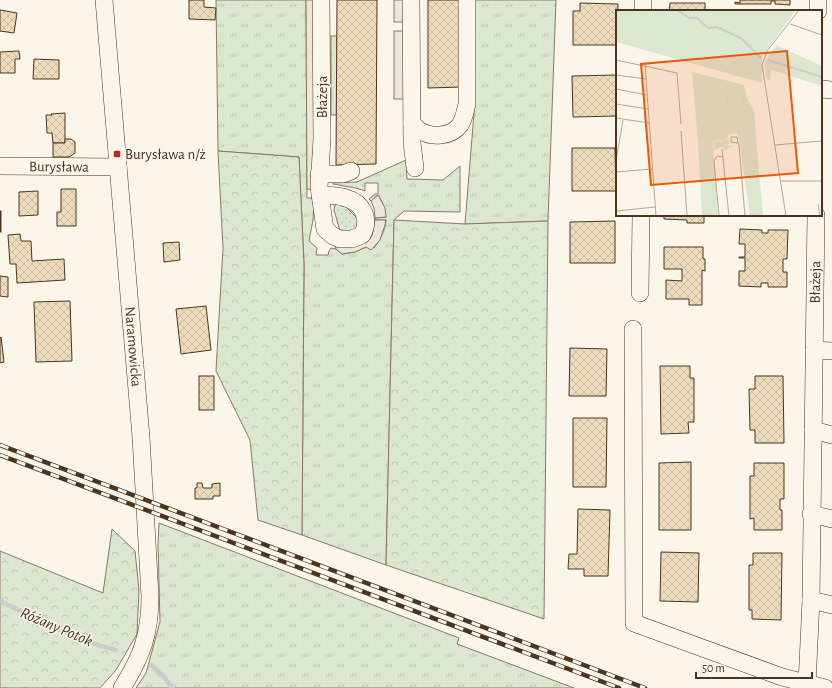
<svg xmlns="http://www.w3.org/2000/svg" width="832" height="688" viewBox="0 0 832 688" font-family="'Alegreya Sans',sans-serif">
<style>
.grass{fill:url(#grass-tufts);stroke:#887966}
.forest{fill:url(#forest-crowns);stroke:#887966}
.garden{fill:url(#garden-dots);stroke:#887966}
.parking{fill:#ede7d9;stroke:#887966}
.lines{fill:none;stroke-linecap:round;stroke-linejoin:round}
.stream{stroke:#c9cecd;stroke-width:4.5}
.building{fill:url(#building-cross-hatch);stroke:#4a3520}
.minor-casing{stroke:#4a3520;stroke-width:18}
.minor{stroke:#fbf6e9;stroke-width:17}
.rail-casing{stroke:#4a3520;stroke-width:4.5}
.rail{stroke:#fbf6e9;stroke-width:3;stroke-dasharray:9;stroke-linecap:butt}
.poi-dot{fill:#c62828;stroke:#fbf6e9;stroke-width:1.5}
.labels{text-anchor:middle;stroke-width:3;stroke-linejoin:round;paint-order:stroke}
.street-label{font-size:15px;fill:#4a3520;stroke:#fbf6e9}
.poi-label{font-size:15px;fill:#4a3520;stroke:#fbf6e9;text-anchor:start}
.water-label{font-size:16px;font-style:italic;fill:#4a3520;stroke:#fbf6e9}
.inset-river{fill:none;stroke:#c9cecd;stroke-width:2}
.inset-road{fill:none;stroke:#b4a999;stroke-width:1}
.view{fill:#e8590c;fill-opacity:0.15;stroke:#e8590c;stroke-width:2}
.inset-edge{fill:none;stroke:#4a3520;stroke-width:2}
</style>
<defs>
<pattern id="grass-tufts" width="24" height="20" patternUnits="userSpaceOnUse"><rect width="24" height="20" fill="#dce7d0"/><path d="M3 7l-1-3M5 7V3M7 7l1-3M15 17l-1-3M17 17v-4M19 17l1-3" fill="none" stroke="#bec7b2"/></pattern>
<pattern id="forest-crowns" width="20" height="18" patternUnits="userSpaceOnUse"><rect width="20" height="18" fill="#dce7d0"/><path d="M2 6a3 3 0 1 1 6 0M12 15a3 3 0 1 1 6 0" fill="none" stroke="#bec7b2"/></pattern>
<pattern id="garden-dots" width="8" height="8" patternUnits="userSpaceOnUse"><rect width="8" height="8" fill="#dce7d0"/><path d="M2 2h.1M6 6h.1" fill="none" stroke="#bec7b2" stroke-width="1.8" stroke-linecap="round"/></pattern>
<pattern id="building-cross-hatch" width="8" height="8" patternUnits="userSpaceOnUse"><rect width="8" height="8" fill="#ecdcbc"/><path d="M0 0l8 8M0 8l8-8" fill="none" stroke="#ccbda1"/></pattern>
</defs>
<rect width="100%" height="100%" fill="#fbf6e9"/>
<g class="grass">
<path d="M216 0H306L307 198H312L314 201 313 220 309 241 317 248 316 255H328L329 251 331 248 336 249 342 254 355 252 366 247 374 248C380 240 385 231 386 220H375V218L386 217C385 209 383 202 378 195L371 201 369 199 375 194H378V183H365V191L356 188 333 184V183L357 182 406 160 407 179 443 180 460 166V212L404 211 394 220 386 565 302 535 304 264 299 157 218 151Z"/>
<path d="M473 0H556L548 221 465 224 474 113Z"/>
<rect x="331" y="36" width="6" height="79"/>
<path d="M159 523 459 638 457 644 574 688H136L146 673 160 622 158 545Z"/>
</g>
<g class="forest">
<path d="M218 151 299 157 304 264 302 535 258 520 250 440 216 371 223 248Z"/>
<path d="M394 220 465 224 548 221 544 619 386 565Z"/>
<path d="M112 529 135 551 139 590 137 634 116 670 100 688H0V551L103 593Z"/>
</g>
<path class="garden" d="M337 204H343L359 220 355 231H340L334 210 335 205Z"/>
<g class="parking">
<path d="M306 0H315L317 190 307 189Z"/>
<rect x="394" y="0" width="12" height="22"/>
<rect x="394" y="31" width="12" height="68"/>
<path d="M378 195 385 208 386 217 375 218 374 208 371 201Z"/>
<path d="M375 220H386L385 225 380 240 371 250 366 247 355 252 342 254 336 249 335 245 362 242 366 243 372 236Z"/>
</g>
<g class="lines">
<g class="stream">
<path d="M0 601C37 619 75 640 116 650"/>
<path d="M151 665 165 678 172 688"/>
</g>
</g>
<g class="building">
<path d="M189 0H204V7L216 8 215 20 189 19Z"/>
<path d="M337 0H377L376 164 336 165Z"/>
<path d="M428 0H461V87L428 88Z"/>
<path d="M740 0H790V5L775 4V1H771V4H735V2L740 3Z"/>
<path d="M580 3 618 4 617 45H573V11H580Z"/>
<path d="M670 3H705V11H669Z"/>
<path d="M0 10 17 13 14 33 0 31Z"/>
<path d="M19 51 20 59H15V73H0V52Z"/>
<path d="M34 59 59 60V79H33Z"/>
<path d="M617 75V116L573 117 572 76Z"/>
<path d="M65 113V143H53L52 133H47L46 115H52L51 114Z"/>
<path d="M65 139H71L75 142V153L69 157H53V143H65Z"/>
<path d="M572 148H615L616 191H572Z"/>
<path d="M61 189H76V226H57V212H61Z"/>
<path d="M38 191V215L19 216V192Z"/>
<rect x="0" y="211" width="1" height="21"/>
<path d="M664 215H704V223H687V220L664 219Z"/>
<path d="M615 221V263H570V222Z"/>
<path d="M740 229 762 230V233H768V230H788L787 259H783V272H787V287H768V283H761V287L739 286V271H745V258H739V257H745V244H739Z"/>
<path d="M20 234 21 241H31L32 261 64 259 65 280 17 283 16 264H10L8 235Z"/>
<path d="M179 242 180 260 164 262 163 243Z"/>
<path d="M664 247H703V259H705V271L702 270V305H689V299H666V280L682 281V269H664Z"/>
<path d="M0 276 8 277V297L0 296Z"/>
<path d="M70 301 72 361 36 362 34 302Z"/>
<path d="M206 306 211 350 181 354 176 309Z"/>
<path d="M1 337 4 362 0 363V338Z"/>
<path d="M570 348 607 349 606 396H569Z"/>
<path d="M660 366H690V378H694V422H688L689 433 661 434Z"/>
<rect x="199" y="376" width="15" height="34"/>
<path d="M755 376H783L784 443H755V430H750L749 389H755Z"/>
<path d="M573 418H607L606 487H573Z"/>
<path d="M691 462V530H659V463Z"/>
<path d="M754 463H784V499H780V510H782V530H754V518L750 519V476H754Z"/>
<path d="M197 483H202L203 488H212V484L220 483V496H213V499H195V488H197Z"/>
<path d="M578 509 610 510 608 576H584V569H568L569 554H577Z"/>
<path d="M661 552 699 553 698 602 660 601Z"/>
<path d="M753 553H782L781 620 752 619V610H749V565H753Z"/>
</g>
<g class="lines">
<defs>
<g id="minor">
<path id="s1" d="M104 0 141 437 150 596C150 634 142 656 122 688"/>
<path d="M411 0 412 142 415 168"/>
<path d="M643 11V0"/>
<path d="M818 11V0"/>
<path d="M821 89 832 90"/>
<path d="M412 123C414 125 416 128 419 130 431 138 451 137 460 125 464 119 465 112 467 104V0"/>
<path id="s2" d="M0 166 118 167"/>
<path d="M319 174H343L351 171"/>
<path d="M321 195C329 195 338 195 346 198 363 203 371 219 362 235L352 239H340L333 236 325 229 319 187 322 139 321 0"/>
<path d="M640 293 641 215"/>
<path d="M633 329 634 623 782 677 825 688"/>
<path d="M814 350 832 351"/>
<path d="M813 430 832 435"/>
<path d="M811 514 832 519"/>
<path d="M811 600 832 605"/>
<path id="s3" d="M807 684 811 600 816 215"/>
</g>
</defs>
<use href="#minor" class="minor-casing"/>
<use href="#minor" class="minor"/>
<defs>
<g id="rail">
<path d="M0 445 645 688"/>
<path d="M0 455 619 688"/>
</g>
</defs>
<use href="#rail" class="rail-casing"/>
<use href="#rail" class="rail"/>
</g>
<rect class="poi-dot" x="113" y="150" width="8" height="8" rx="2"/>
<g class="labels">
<g class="street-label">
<text transform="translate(322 97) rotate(-90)" y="5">Błażeja</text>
<text dy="5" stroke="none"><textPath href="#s2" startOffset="59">Burysława</textPath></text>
<text dy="5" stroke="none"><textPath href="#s3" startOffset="402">Błażeja</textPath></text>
<text dy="5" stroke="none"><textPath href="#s1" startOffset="348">Naramowicka</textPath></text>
</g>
<g class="poi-label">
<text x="125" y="159">Burysława n/ż</text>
</g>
<g class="water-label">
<text transform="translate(57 626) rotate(23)" y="6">Różany Potok</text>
</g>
</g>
<g transform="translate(616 10)">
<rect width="206" height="206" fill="#fbf6e9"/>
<path d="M0 0H180L146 46V73L0 32ZM105 69 121 73 127 139H141L147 206H134L122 123 113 124 111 129 114 133 112 136 120 135 108 141 107 137 98 140V132L109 130ZM97 130 102 206H86L82 132Z" fill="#dce7d0"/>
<path d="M0 0 13 3 17 13 30 27 28 32H21L0 24ZM42 0H86L100 9V14L94 22 79 20ZM59 17 67 19 80 40 79 45 71 47 61 45 40 34 41 29 50 19ZM160 35 206 56V76L155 60 154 71 150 68 148 53ZM76 62 105 69 109 130 82 132ZM121 73 128 75 131 89 138 100 141 139 127 140Z" fill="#dce7d0"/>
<path class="inset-river" d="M61 0 73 8H81L92 18 101 17 125 28 145 48M152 50 206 67"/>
<path class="inset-road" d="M174 14 206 25M0 50 61 63 65 114M29 54 40 206M0 65 30 69M0 79 31 85M0 94 32 99M0 108 33 113M65 121 71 206M122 133 115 132V127H121L122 133 123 135 129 206M159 135 206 131M106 139 113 206M0 151 7 110M0 162 36 159M165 171H206M202 194 204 206M0 201 39 197M103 206 98 151 101 146 107 147M170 206 146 55 151 41 183 0"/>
<path class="view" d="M171 41 182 163 35 175 25 54Z"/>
<rect width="206" height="206" class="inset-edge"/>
</g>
<path d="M696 672v6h116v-6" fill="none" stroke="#4a3520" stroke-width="2"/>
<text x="702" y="672" font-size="12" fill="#4a3520" stroke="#fbf6e9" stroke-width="3" paint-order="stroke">50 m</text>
</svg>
